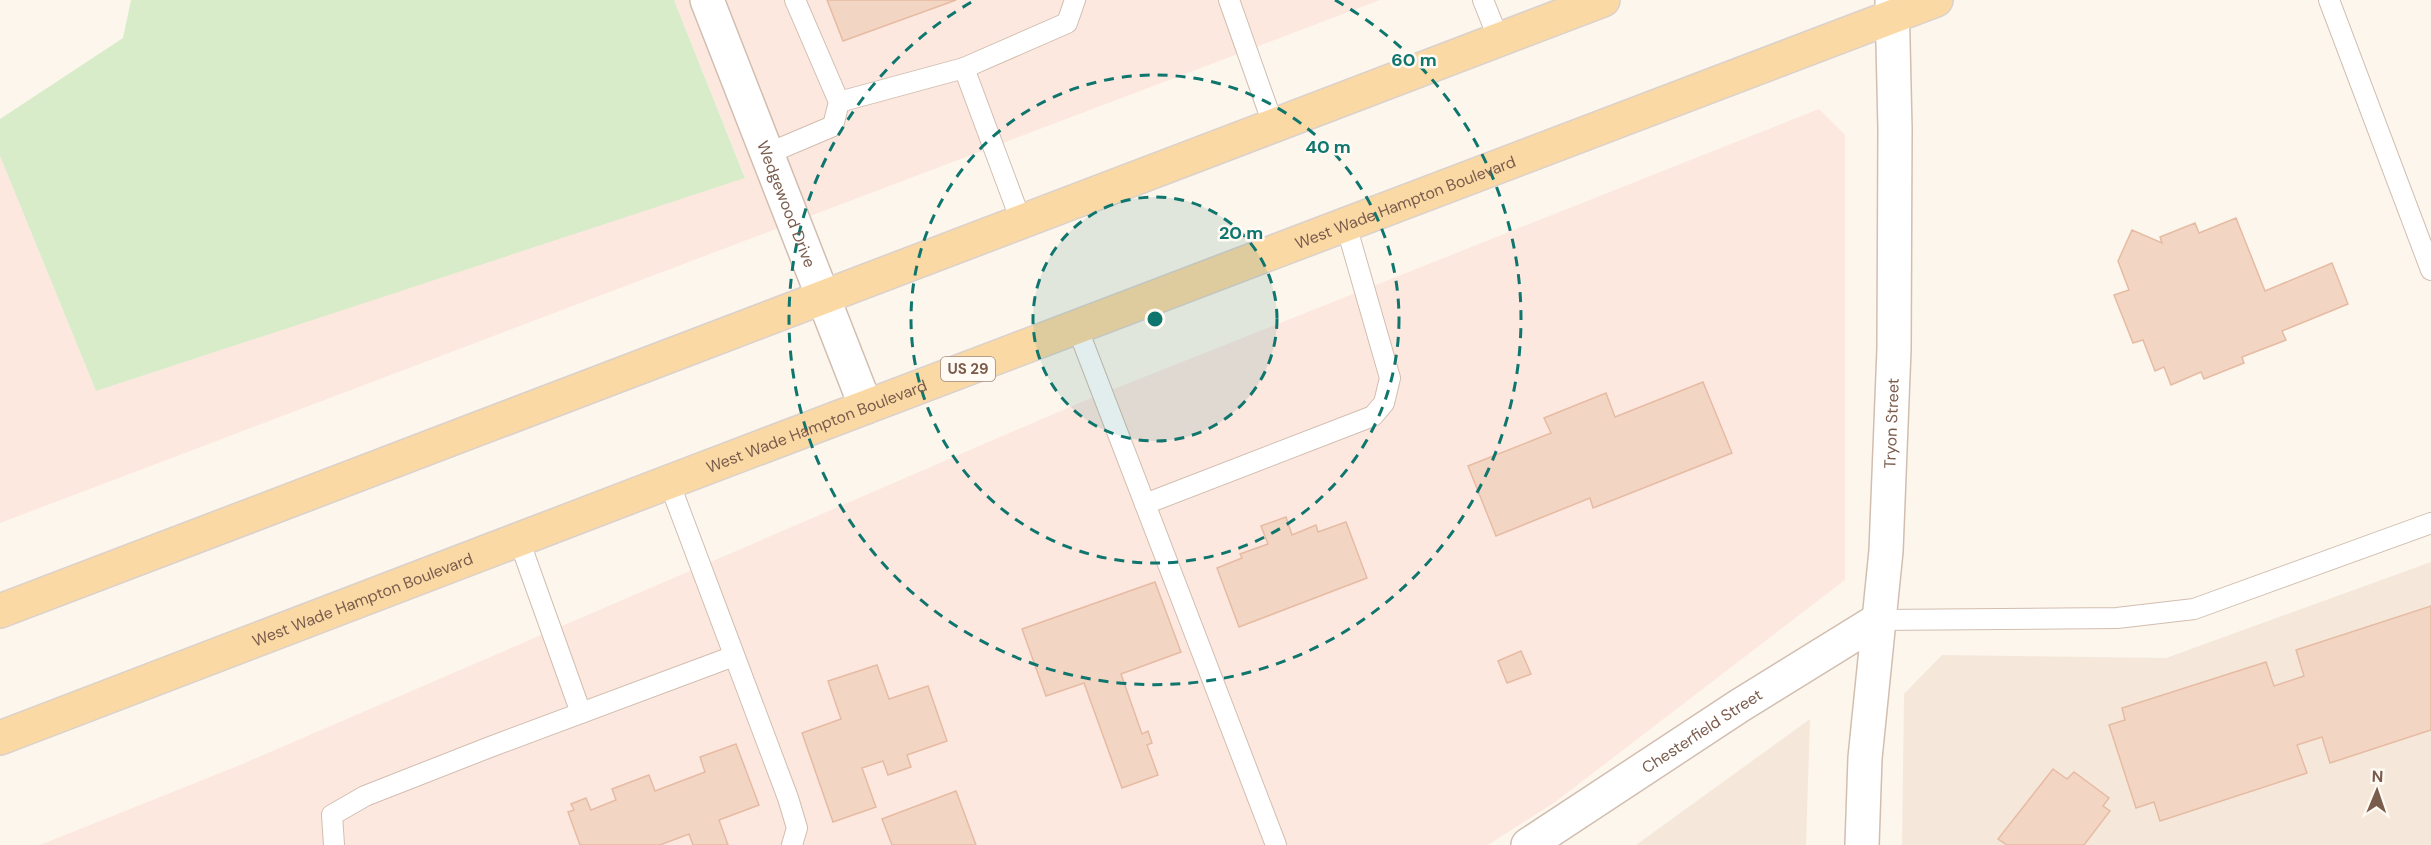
<svg xmlns="http://www.w3.org/2000/svg" width="2431" height="845" viewBox="0 0 2431 845" font-family="'DM Sans',sans-serif">
<style>
.residential{fill:#f5e8da}
.commercial{fill:#fde8e0}
.green{fill:#d8ecc9}
.building{fill:#f3d5c3;stroke:#e6bba3;stroke-width:1.5}
.lines{fill:none;stroke-linecap:round;stroke-linejoin:round}
.lane-casing{stroke:#d1beb0;stroke-width:22}
.street-casing{stroke:#d1beb0;stroke-width:36}
.primary-casing{stroke:#dad1cd;stroke-width:36}
.lane{stroke:#fff;stroke-width:20}
.street{stroke:#fff;stroke-width:33}
.primary{stroke:#fbd9a5;stroke-width:33}
.ring{fill:none;stroke:#0f766e;stroke-width:3;stroke-dasharray:10 8}
.labels{text-anchor:middle;stroke-width:5;stroke-linejoin:round;paint-order:stroke}
.shield{fill:#fffaf3;stroke:#a28b7f;stroke-width:1.5}
.shield-label{font-size:15px;font-weight:bold;fill:#7a5c4d}
.street-label{font-size:16px;fill:#7a5c4d;stroke:#fffaf3}
.centre{fill:#0f766e;stroke:#fffaf3;stroke-width:3}
.ring-label{font-size:18px;text-anchor:middle;font-weight:bold;fill:#0f766e;stroke:#fffaf3;stroke-width:5;stroke-linejoin:round;paint-order:stroke}
</style>
<rect width="100%" height="100%" fill="#fdf6ec"/>
<g class="residential">
<path d="M2431 562V845H1902L1904 694 1942 655 2166 658Z"/>
<path d="M1810 719 1806 845H1636Z"/>
</g>
<g class="commercial">
<path d="M674 0H1380L0 523V156L96 391 745 177Z"/>
<path d="M1819 109 1845 135V580L1554 803 1488 845H40L240 765 1086 400Z"/>
</g>
<path class="green" d="M131 0H674L745 178 96 391 0 156V119L123 38Z"/>
<g class="building">
<path d="M827 0H956L843 41Z"/>
<path d="M2236 218 2265 291 2332 263 2348 304 2282 331 2286 340 2242 357 2244 363 2204 379 2201 372 2171 385 2164 367 2155 371 2143 340 2133 343 2114 295 2129 290 2118 261 2132 230 2162 243 2160 237 2195 223 2199 233Z"/>
<path d="M1703 382 1732 453 1593 508 1590 498 1496 536 1468 466 1551 433 1544 418 1606 393 1615 417Z"/>
<path d="M1286 517 1292 535 1316 525 1318 532 1346 522 1367 578 1239 627 1217 568 1242 558 1240 554 1268 544 1261 526Z"/>
<path d="M1155 582 1181 652 1121 674 1142 734 1148 731 1152 743 1147 745 1158 775 1122 788 1084 683 1046 696 1022 629Z"/>
<path d="M2431 606V730L2330 763 2322 737 2297 745 2307 773 2160 821 2154 802 2136 808 2109 725 2125 720 2122 708 2266 662 2274 686 2304 676 2296 650Z"/>
<path d="M1521 651 1531 674 1507 683 1498 661Z"/>
<path d="M877 665 889 699 928 686 947 741 907 755 911 767 888 775 883 761 862 768 876 807 833 822 802 733 841 719 828 681Z"/>
<path d="M736 744 759 805 719 820 728 845H693L689 834 660 845H580L568 812 574 810 571 804 586 798 591 810 616 800 612 789 649 775 655 791 705 772 700 757Z"/>
<path d="M2053 769 2067 779 2074 772 2109 798 2103 806 2110 811 2084 845H2007L1998 839Z"/>
<path d="M956 791 976 845H892L882 819Z"/>
</g>
<g class="lines">
<defs>
<g id="lane">
<path d="M1229 0 1274 127"/>
<path d="M1483 0 1499 40"/>
<path d="M2329 0 2431 270"/>
<path d="M964 68 1067 23 1075 0"/>
<path d="M839 102 964 68 1021 221"/>
<path d="M767 154 833 126 839 102 795 0"/>
<path d="M1077 327 1276 845"/>
<path d="M669 482 788 798 797 828 792 845"/>
<path d="M1145 504 1373 416 1384 403 1390 378 1346 225"/>
<path d="M519 540 581 713"/>
<path d="M1878 620 2117 618 2194 609 2431 523"/>
<path d="M334 845 332 815 365 796 490 747 734 656"/>
</g>
<g id="street">
<path id="s1" d="M707 0 866 407"/>
<path id="s2" d="M1528 845 1739 706 1878 620"/>
<path id="s3" d="M1862 845 1865 758 1886 551 1894 349 1895 129 1892 0"/>
</g>
<g id="primary">
<path d="M0 611 1603 0"/>
<path id="s4" d="M0 738 669 482 1936 0"/>
</g>
</defs>
<use href="#lane" class="lane-casing"/>
<use href="#street" class="street-casing"/>
<use href="#primary" class="primary-casing"/>
<use href="#lane" class="lane"/>
<use href="#street" class="street"/>
<use href="#primary" class="primary"/>
</g>
<circle cx="1155" cy="319" r="122" fill="#0f766e" fill-opacity=".12"/>
<g class="ring">
<circle cx="1155" cy="319" r="122"/>
<circle cx="1155" cy="319" r="244"/>
<path d="M1335 0A366 366 0 1 1 975 0"/>
</g>
<g class="labels">
<rect class="shield" x="941" y="357" width="54" height="24" rx="4.5"/>
<g class="shield-label">
<text x="968" y="374">US 29</text>
</g>
<g class="street-label">
<text dy="6" stroke="none"><textPath href="#s4" startOffset="1504">West Wade Hampton Boulevard</textPath></text>
<text dy="6" stroke="none"><textPath href="#s1" startOffset="219">Wedgewood Drive</textPath></text>
<text dy="6" stroke="none"><textPath href="#s3" startOffset="423">Tryon Street</textPath></text>
<text dy="6" stroke="none"><textPath href="#s4" startOffset="874">West Wade Hampton Boulevard</textPath></text>
<text dy="6" stroke="none"><textPath href="#s4" startOffset="388">West Wade Hampton Boulevard</textPath></text>
<text dy="6" stroke="none"><textPath href="#s2" startOffset="208">Chesterfield Street</textPath></text>
</g>
</g>
<circle cx="1155" cy="319" r="9" class="centre"/>
<g class="ring-label">
<text x="1414" y="66">60 m</text>
<text x="1328" y="153">40 m</text>
<text x="1241" y="239">20 m</text>
</g>
<g transform="translate(2377 791) rotate(2)" stroke="#fffaf3" stroke-width="4.5" paint-order="stroke">
<path d="M0-4.5L10 22L0 15L-10 22Z" fill="#7a5c4d"/>
<text y="-9" font-size="16" font-weight="bold" text-anchor="middle" fill="#7a5c4d">N</text>
</g>
</svg>
